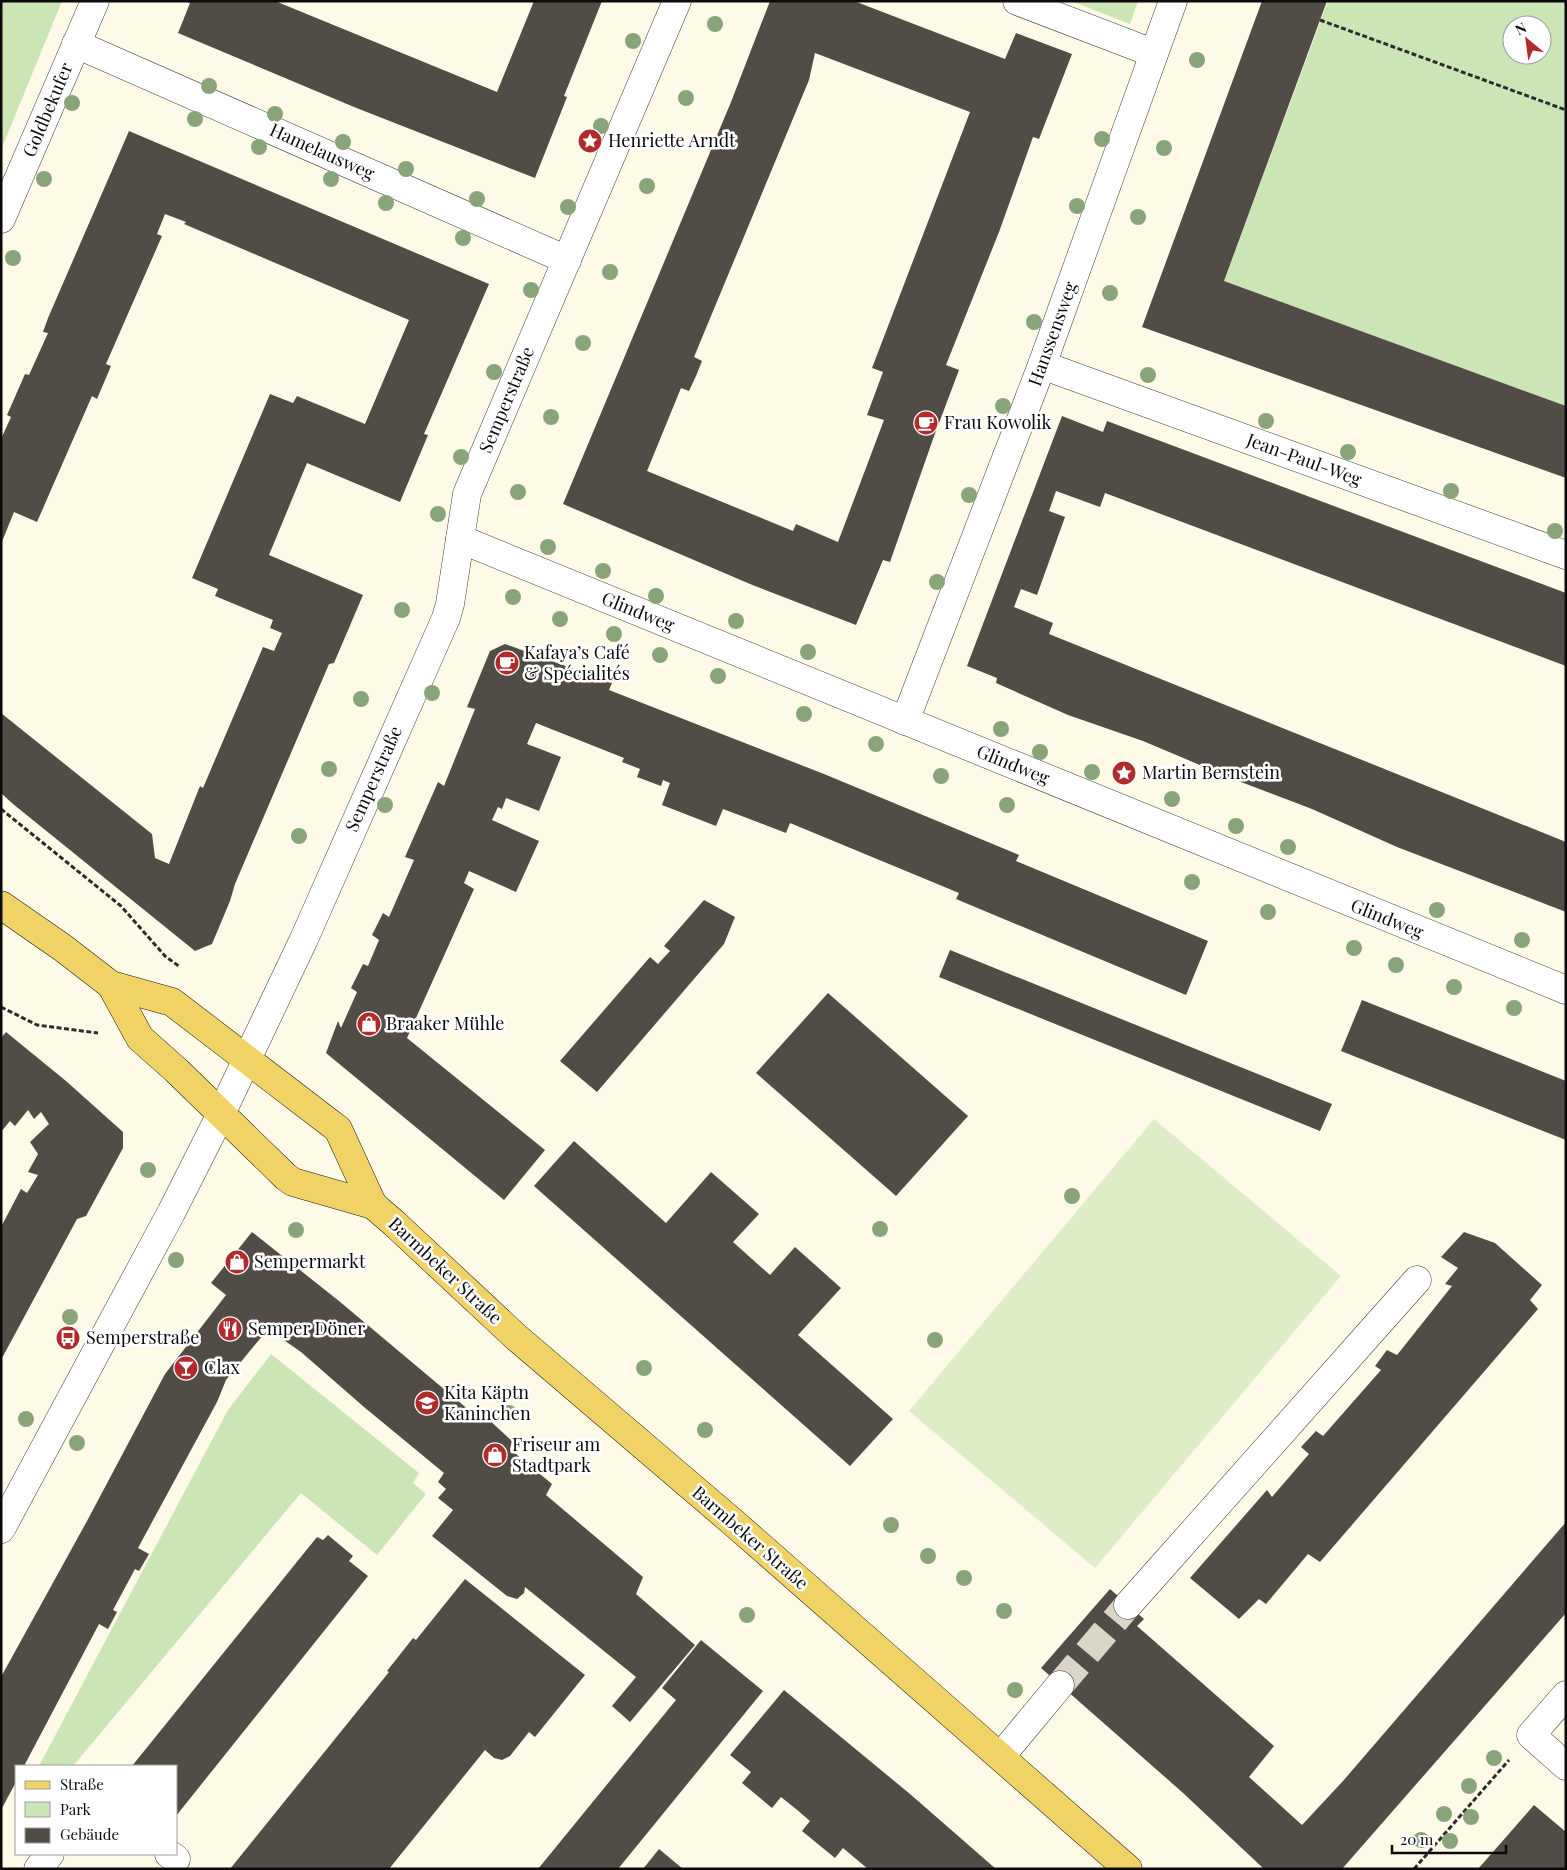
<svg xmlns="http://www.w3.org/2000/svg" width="1567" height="1870" viewBox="0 0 1567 1870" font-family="'Playfair Display',serif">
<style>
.green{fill:#cce5b5;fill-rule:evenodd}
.pitch{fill:#deedc6}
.building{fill:#524c47;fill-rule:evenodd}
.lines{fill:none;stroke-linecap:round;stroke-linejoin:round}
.minor-tunnel{stroke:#d9d6c7;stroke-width:28;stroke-dasharray:28 14;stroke-linecap:butt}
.minor-casing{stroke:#3d3d3d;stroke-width:29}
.major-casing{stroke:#1b1b1b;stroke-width:29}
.path{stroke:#2c2c2c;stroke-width:3;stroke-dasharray:5 2.5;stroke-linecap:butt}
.minor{stroke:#fff;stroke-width:28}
.major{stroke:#f1d365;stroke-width:28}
.tree{fill:#89a479}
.labels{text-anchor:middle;stroke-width:5;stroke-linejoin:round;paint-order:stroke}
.street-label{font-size:18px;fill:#0a0a0a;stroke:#fff}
.poi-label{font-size:18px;fill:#0a0a0a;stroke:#fff;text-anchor:start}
</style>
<rect width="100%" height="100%" fill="#fefae8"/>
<g class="green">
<path d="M1 1H62L1 150Z"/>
<path d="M1071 1H1138L1130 24Z"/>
<path d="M1328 1H1566V406L1224 281ZM1512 25H1542V55H1512Z"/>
<path d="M271 1354 419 1473 413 1483 426 1494 377 1555 301 1493 73 1766H39L228 1410Z"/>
</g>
<path class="pitch" d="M1154 1119 1341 1276 1095 1568 909 1411Z"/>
<g class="building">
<path d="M185 1H275L497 92 534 1H602L564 96 567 97 535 178 354 107 178 33 190 3Z"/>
<path d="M770 1H854L1005 59 1016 33 1072 54 1039 139 1033 137 999 232 946 365 959 370 933 439 890 562 883 560 856 625 750 584 563 504 731 102ZM815 53 970 112 872 368 883 372 867 415 884 420 838 542 796 524 793 531 647 471 681 388 689 391 696 376 702 361 694 357 809 80Z"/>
<path d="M1262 1H1327L1224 281 1566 406V478L1142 327Z"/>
<path d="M129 131 489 284 424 434 428 435 400 502 307 463 269 555 363 595 334 663 329 664 235 884 230 901 212 944 195 951 13 804 1 793V713L152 834 155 858 169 864 200 786 203 788 263 647 274 651 282 633 270 628 273 620 215 596 218 589 192 578 270 394 293 403 297 396 365 424 409 320 184 224 186 222 165 214 157 234 162 236 106 364 111 366 97 399 92 396 37 522 14 512 1 544V439L11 417 7 415 25 374 29 375 48 333 43 332 48 318Z"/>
<path d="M1062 416 1103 432 1107 421 1566 593V666L1105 493 1100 507 1056 491 1049 511 1065 517 1037 595 1021 589 1014 607 1053 623 1049 634 1566 842V912L1397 847 1312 809 1233 779 1143 741 1068 715 996 683 997 678 967 666Z"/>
<path d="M505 644 612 683 609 690 824 774 1019 855 1016 861 1208 941 1186 995 956 899 959 893 790 823 786 833 723 809 716 826 662 805 670 783 663 780 661 786 637 777 640 769 622 762 624 758 536 723 527 744 561 757 539 811 506 798 502 809 498 807 492 820 539 841 516 892 469 871 464 883 474 889 407 1038 545 1150 504 1200 326 1053 338 1021 341 1028 357 992 351 988 363 964 368 966 379 940 372 935 383 913 389 917 414 860 405 857 438 782 444 786 475 709 467 707 490 651Z"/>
<path d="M704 900 735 917 724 944 597 1092 560 1061 650 957 658 964 670 951 664 946Z"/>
<path d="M950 950 1332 1104 1320 1131 939 977Z"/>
<path d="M828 993 968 1116 896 1196 756 1073Z"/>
<path d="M1362 1000 1566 1081V1140L1341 1051Z"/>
<path d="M6 1032 66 1081 123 1132V1148L86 1216 77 1219 1 1360V1227L21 1189 27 1193 38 1175 28 1172 38 1154 30 1142 49 1124 41 1112 34 1119 28 1110 15 1126 10 1121 1 1132V1038Z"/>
<path d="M574 1141 666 1223 711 1172 759 1214 733 1242 770 1275 795 1247 841 1288 798 1335 893 1419 850 1466 534 1186Z"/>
<path d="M252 1232 339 1301 482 1421 486 1417 512 1441 510 1449 552 1484 546 1495 643 1577 636 1594 695 1645 630 1722 612 1706 636 1677 525 1587 524 1593 517 1599 507 1596 432 1536 453 1510 438 1498 446 1489 438 1482 444 1473 364 1407 301 1352 268 1329 226 1380 217 1402 138 1548 149 1554 139 1571 135 1569 113 1610 117 1612 108 1629 99 1624 24 1766H16V1782L1 1810V1677L87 1521 165 1374 226 1295 211 1283Z"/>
<path d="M1464 1232 1495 1243 1542 1285 1530 1300 1538 1309 1320 1562 1308 1554 1266 1604 1259 1599 1239 1619 1190 1578 1267 1490 1272 1497 1309 1454 1301 1447 1316 1431 1323 1436 1381 1370 1375 1366 1387 1350 1397 1355 1452 1286 1445 1284 1458 1268 1441 1257Z"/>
<path d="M1566 1522V1613L1342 1869H1264L1182 1792 1041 1668 1110 1589 1144 1619 1137 1626 1274 1746 1249 1777 1302 1825 1343 1781Z"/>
<path d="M328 1535 353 1556 349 1561 368 1576 176 1816V1766H132L317 1537 323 1540Z"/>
<path d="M465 1579 585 1675 535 1737 529 1732 510 1756 502 1760 494 1758 485 1750 389 1869H230L389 1672 387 1671 413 1638 416 1640Z"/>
<path d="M701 1640 763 1691 618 1869H538L676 1700 662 1688Z"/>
<path d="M784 1690 910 1794 996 1869H868L843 1848 835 1858 802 1831 810 1821 796 1809 781 1797 772 1808 742 1783 751 1772 730 1755Z"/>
<path d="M1534 1805 1566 1832V1869H1478Z"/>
<path d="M659 1849 683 1869H643Z"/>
</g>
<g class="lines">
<path class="minor-tunnel" d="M1060 1685 1128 1605"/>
<defs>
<g id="minor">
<path d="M1017 1 1153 53"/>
<path d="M76 44 567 260"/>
<path d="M1 219 95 1"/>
<path d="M1042 365 1566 555"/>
<path d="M460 539 1566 990"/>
<path d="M905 721 1042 365 1173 1"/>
<path d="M1 1529 171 1213 221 1114 304 939 446 618 450 604 467 494 677 1"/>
<path d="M1128 1605 1417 1280"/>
<path d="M1566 1695 1531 1735 1566 1766"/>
<path d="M1001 1756 1060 1685"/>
<path d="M169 1854 176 1859"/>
<path d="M38 1869 50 1854"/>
</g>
<g id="major">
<path d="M1 905 63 948 111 985 172 1002 330 1123 338 1129 373 1205"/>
<path d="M111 985 140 1038 176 1070 286 1177 293 1182 373 1205 395 1224 516 1337 735 1524 1128 1869"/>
</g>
</defs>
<use href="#minor" class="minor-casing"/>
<use href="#major" class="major-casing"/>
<g class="path">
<path d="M1320 20 1566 110"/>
<path d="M1 809 121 906 165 956 180 967"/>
<path d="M1 1007 37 1025 98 1033"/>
<path d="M1414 1869 1509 1760"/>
</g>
<use href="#minor" class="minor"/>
<use href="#major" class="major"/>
</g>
<g class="tree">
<circle cx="715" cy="24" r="8"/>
<circle cx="633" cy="41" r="8"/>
<circle cx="1197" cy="60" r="8"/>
<circle cx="209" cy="86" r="8"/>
<circle cx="686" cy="98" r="8"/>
<circle cx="72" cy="103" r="8"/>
<circle cx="275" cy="114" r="8"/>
<circle cx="195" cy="119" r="8"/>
<circle cx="601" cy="126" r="8"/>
<circle cx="1102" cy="139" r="8"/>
<circle cx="343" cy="142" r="8"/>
<circle cx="259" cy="147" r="8"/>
<circle cx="1164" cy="148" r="8"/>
<circle cx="406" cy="169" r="8"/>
<circle cx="44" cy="179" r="8"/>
<circle cx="331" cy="179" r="8"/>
<circle cx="647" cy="186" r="8"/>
<circle cx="477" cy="199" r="8"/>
<circle cx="386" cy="203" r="8"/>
<circle cx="1077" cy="206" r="8"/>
<circle cx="568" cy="207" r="8"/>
<circle cx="1138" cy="217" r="8"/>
<circle cx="463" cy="238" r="8"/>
<circle cx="13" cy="258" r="8"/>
<circle cx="610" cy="272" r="8"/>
<circle cx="531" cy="290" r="8"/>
<circle cx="1110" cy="293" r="8"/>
<circle cx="1034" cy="322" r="8"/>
<circle cx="583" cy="343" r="8"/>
<circle cx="494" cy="372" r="8"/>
<circle cx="1148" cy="375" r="8"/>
<circle cx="1003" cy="406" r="8"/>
<circle cx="551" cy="417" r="8"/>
<circle cx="1266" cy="421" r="8"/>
<circle cx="1348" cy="452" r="8"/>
<circle cx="461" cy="457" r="8"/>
<circle cx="1451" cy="491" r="8"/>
<circle cx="518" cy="492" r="8"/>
<circle cx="969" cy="495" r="8"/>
<circle cx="438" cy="514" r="8"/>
<circle cx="1555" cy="531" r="8"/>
<circle cx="548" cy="547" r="8"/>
<circle cx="603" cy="571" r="8"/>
<circle cx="937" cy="582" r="8"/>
<circle cx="656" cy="596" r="8"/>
<circle cx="513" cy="597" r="8"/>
<circle cx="402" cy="610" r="8"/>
<circle cx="560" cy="619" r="8"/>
<circle cx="736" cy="621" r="8"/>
<circle cx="614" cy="634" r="8"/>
<circle cx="808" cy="652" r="8"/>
<circle cx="660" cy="655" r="8"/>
<circle cx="718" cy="676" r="8"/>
<circle cx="432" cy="693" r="8"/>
<circle cx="361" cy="699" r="8"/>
<circle cx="804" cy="714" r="8"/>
<circle cx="1001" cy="729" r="8"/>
<circle cx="876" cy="744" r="8"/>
<circle cx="1040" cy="752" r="8"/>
<circle cx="329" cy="769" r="8"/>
<circle cx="1092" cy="772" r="8"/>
<circle cx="941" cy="776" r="8"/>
<circle cx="1172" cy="799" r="8"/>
<circle cx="385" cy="805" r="8"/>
<circle cx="1007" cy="805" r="8"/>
<circle cx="1236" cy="826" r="8"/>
<circle cx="299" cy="836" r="8"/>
<circle cx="1288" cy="847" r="8"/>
<circle cx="1192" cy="882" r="8"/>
<circle cx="1437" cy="910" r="8"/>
<circle cx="1268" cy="912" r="8"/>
<circle cx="1522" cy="940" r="8"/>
<circle cx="1354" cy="948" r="8"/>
<circle cx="1396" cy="965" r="8"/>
<circle cx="1454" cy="987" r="8"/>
<circle cx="1514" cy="1008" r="8"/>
<circle cx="148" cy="1170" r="8"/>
<circle cx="1072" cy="1196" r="8"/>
<circle cx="880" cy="1229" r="8"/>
<circle cx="296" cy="1230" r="8"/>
<circle cx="176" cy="1260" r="8"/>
<circle cx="70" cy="1317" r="8"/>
<circle cx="935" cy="1340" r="8"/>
<circle cx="644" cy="1368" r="8"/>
<circle cx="509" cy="1413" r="8"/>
<circle cx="26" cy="1419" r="8"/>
<circle cx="705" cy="1430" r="8"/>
<circle cx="77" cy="1443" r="8"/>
<circle cx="891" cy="1525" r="8"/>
<circle cx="928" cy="1556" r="8"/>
<circle cx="964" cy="1578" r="8"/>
<circle cx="1004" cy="1611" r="8"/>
<circle cx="747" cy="1615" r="8"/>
<circle cx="1015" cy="1690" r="8"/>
<circle cx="1494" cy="1758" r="8"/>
<circle cx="1469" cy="1786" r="8"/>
<circle cx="1444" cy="1814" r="8"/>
<circle cx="1471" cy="1817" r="8"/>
<circle cx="1421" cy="1840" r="8"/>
<circle cx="1450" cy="1841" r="8"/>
</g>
<defs>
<symbol id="sight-disc" viewBox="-11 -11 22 22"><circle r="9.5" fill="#b12b2d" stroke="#fff"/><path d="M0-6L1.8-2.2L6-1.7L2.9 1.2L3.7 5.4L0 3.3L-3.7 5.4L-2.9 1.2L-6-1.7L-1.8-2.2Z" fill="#fff"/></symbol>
<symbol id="cafe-disc" viewBox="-11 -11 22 22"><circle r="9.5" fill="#b12b2d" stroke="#fff"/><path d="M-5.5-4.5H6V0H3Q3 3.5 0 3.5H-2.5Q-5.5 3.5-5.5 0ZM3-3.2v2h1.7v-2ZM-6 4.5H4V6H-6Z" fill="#fff"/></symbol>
<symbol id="shop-disc" viewBox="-11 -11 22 22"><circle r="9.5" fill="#b12b2d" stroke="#fff"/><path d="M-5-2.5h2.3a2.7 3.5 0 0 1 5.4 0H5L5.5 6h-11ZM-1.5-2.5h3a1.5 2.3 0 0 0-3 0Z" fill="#fff"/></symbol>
<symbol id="restaurant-disc" viewBox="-11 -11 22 22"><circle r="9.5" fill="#b12b2d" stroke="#fff"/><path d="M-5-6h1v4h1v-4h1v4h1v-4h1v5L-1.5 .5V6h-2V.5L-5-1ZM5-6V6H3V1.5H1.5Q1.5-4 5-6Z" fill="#fff"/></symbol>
<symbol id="bus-disc" viewBox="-11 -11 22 22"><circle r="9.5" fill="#b12b2d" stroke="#fff"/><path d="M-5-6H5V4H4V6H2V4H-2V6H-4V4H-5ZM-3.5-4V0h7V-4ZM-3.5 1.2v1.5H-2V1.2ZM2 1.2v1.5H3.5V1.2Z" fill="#fff"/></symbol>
<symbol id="bar-disc" viewBox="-11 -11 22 22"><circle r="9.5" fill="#b12b2d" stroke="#fff"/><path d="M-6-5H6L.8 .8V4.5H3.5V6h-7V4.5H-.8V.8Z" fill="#fff"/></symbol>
<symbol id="school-disc" viewBox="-11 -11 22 22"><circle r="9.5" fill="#b12b2d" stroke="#fff"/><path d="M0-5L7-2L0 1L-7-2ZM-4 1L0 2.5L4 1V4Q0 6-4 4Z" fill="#fff"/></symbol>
</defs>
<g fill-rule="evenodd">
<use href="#sight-disc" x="576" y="127" width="28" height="28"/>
<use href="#cafe-disc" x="912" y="409" width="28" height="28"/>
<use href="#cafe-disc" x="493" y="649" width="28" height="28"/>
<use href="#sight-disc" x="1110" y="759" width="28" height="28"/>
<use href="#shop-disc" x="355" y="1010" width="28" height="28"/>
<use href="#shop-disc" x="223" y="1248" width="28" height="28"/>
<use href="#restaurant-disc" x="216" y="1315" width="28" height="28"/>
<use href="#bus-disc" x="54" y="1324" width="28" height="28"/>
<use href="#bar-disc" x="172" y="1354" width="28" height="28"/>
<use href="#school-disc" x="413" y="1389" width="28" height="28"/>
<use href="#shop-disc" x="481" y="1441" width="28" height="28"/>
</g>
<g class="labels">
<g class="street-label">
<text transform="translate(48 110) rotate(-67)" y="6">Goldbekufer</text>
<text transform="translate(322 152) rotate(24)" y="6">Hamelausweg</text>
<text transform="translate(1053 334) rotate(-70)" y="6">Hanssensweg</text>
<text transform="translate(507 400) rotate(-67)" y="6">Semperstraße</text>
<text transform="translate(1304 460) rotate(20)" y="6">Jean-Paul-Weg</text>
<text transform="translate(638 612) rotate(22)" y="6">Glindweg</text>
<text transform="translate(1013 765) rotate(22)" y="6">Glindweg</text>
<text transform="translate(374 779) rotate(-66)" y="6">Semperstraße</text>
<text transform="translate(1387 919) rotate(22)" y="6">Glindweg</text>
<text transform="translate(445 1271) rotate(43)" y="6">Barmbeker Straße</text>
<text transform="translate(750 1538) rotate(41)" y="6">Barmbeker Straße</text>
</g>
<g class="poi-label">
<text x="608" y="147">Henriette Arndt</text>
<text x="944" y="429">Frau Kowolik</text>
<text x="524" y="659">Kafaya’s Café<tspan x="524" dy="21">&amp; Spécialités</tspan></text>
<text x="1142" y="779">Martin Bernstein</text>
<text x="386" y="1030">Braaker Mühle</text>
<text x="254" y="1268">Sempermarkt</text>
<text x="248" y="1335">Semper Döner</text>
<text x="86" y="1344">Semperstraße</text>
<text x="204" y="1374">Clax</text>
<text x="444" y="1399">Kita Käptn<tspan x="444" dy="21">Kaninchen</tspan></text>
<text x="512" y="1451">Friseur am<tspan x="512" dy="21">Stadtpark</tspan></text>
</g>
</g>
<rect width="1567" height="1870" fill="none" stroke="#0a0a0a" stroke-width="5"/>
<rect x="15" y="1765" width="162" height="90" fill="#ffffff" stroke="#9d9d9d"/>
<rect x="25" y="1781" width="25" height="8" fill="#f1d365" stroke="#9d9d9d"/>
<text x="60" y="1790" font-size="15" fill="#0a0a0a">Straße</text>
<rect x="25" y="1802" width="25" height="15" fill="#cce5b5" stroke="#9d9d9d"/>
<text x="60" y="1815" font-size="15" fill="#0a0a0a">Park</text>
<rect x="25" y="1828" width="25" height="15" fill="#524c47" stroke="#9d9d9d"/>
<text x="60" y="1840" font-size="15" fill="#0a0a0a">Gebäude</text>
<g transform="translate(1527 40) rotate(331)"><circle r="24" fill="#ffffff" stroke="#9d9d9d"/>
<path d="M0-4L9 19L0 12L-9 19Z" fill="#b12b2d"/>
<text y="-8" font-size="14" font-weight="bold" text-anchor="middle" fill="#0a0a0a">N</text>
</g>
<path d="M1392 1845v8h114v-8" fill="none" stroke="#0a0a0a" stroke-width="2.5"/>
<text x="1400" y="1845" font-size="15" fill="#0a0a0a" stroke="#ffffff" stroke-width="4" paint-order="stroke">20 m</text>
</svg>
